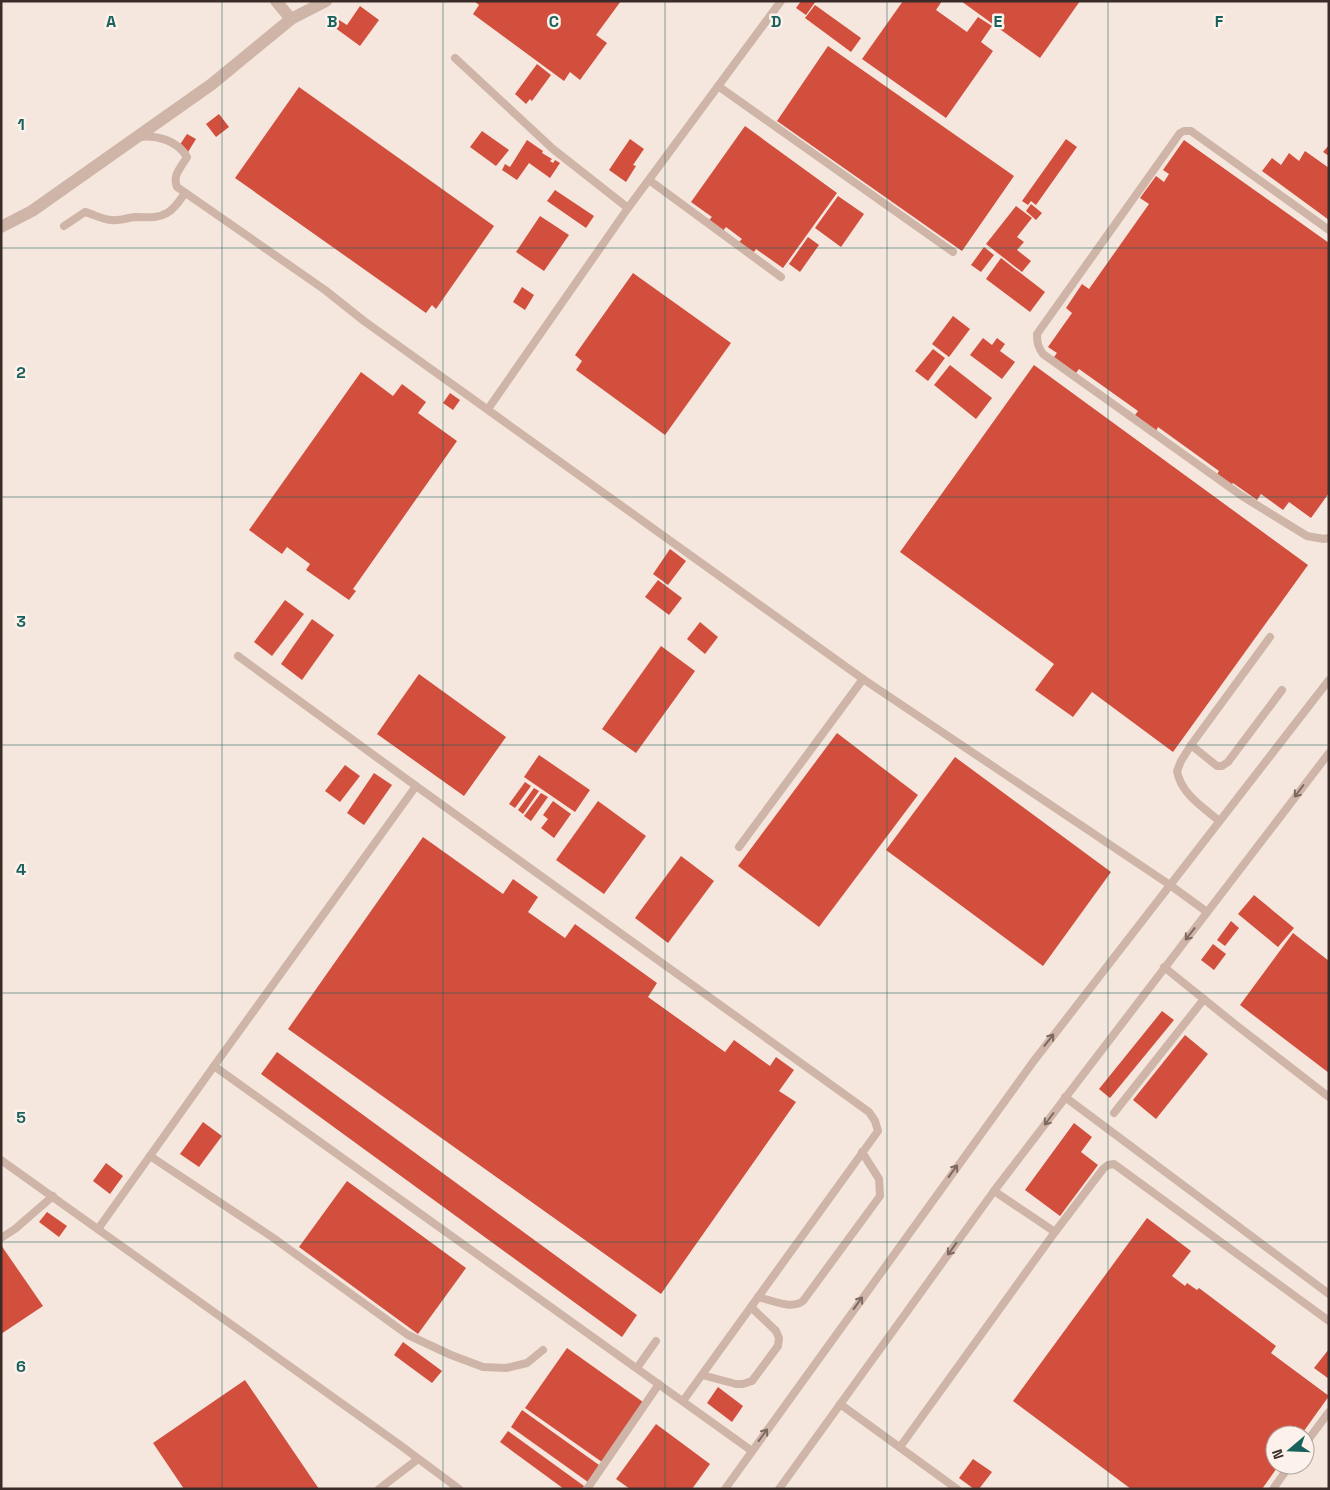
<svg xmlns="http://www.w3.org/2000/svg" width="1330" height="1490" viewBox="0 0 1330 1490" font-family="'Space Grotesk',sans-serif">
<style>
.building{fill:#d24f3e}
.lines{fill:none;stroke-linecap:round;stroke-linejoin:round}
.service{stroke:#cfb4a8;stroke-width:8}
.minor{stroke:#cfb4a8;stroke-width:12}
.oneway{stroke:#7e6962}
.grid{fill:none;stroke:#19615d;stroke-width:1;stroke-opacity:0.55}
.grid-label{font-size:16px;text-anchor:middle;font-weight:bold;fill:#19615d;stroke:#fcf2eb;stroke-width:5;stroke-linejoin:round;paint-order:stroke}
</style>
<rect width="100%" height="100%" fill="#f5e7dd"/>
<g class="building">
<path d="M474 1H621L596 35 607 43 580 80 570 72 564 81 473 14 479 5Z"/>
<path d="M801 1H816L806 15 796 8Z"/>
<path d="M903 1H942L936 10 967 32 978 17 992 26 981 42 993 51 946 118 862 59Z"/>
<path d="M961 1H1080L1040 58Z"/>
<path d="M815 5 861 38 851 52 805 18Z"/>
<path d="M360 6 379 20 360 46 334 27 339 20 347 25Z"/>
<path d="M828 46 1014 176 962 251 777 121Z"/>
<path d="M537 64 551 75 532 101 530 99 526 104 515 94Z"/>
<path d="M299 87 494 226 436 309 432 305 426 313 235 178Z"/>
<path d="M219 114 229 127 216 137 206 124Z"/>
<path d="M745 126 837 193 783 268 756 249 754 252 739 242 742 239 726 227 723 231 709 220 712 217 691 202Z"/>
<path d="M482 131 509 150 496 166 470 147Z"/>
<path d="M187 134 196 139 188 152 179 146Z"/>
<path d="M630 139 644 149 633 165 636 166 626 182 609 170Z"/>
<path d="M1066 139 1077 147 1036 205 1031 201 1028 205 1022 201Z"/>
<path d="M527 140 543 151 542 153 552 159 550 161 553 163 555 160 560 163 550 178 529 163 517 180 502 170 505 164 510 167Z"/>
<path d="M1184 140 1329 243V493L1311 518 1289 502 1283 510 1261 494 1257 500 1233 483 1230 486 1216 476 1219 471 1158 427 1156 431 1135 415 1138 411 1079 369 1076 373 1054 357 1057 353 1048 347 1072 313 1066 308 1082 284 1089 289 1149 204 1140 198 1156 176 1164 182 1169 174 1163 170Z"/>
<path d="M1329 145V156L1323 152Z"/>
<path d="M1305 151 1329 168V220L1262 171 1272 158 1281 165 1289 153 1299 161Z"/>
<path d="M555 190 594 216 586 228 547 201Z"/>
<path d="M838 196 864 214 841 247 815 228Z"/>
<path d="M1031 204 1042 213 1036 220 1026 211Z"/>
<path d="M1016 206 1032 218 1017 237 1024 242 1017 250 1031 261 1022 272 986 244Z"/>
<path d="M540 216 569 235 544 271 516 252Z"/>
<path d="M808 237 819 245 800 272 789 264Z"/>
<path d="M984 247 994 255 981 272 971 265Z"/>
<path d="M1001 258 1045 292 1030 312 986 279Z"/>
<path d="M633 273 731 343 665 435 576 370 582 361 575 355Z"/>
<path d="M522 287 534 295 525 310 513 302Z"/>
<path d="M953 316 970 329 949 357 932 344Z"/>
<path d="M983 338 992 345 997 338 1005 344 1000 351 1015 362 1002 379 970 355Z"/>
<path d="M933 349 945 358 928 381 915 371Z"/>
<path d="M950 365 992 398 976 419 934 385Z"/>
<path d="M1034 365 1308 565 1173 752 1092 692 1073 717 1035 690 1054 664 900 552Z"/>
<path d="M361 372 393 396 402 384 426 402 418 413 457 441 353 589 356 591 349 600 306 570 310 564 287 547 282 554 249 530Z"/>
<path d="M450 393 460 400 453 410 443 403Z"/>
<path d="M670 549 686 561 668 585 653 574Z"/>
<path d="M658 580 682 598 669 615 645 597Z"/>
<path d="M285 600 304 614 272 656 254 642Z"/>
<path d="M312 619 334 635 302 680 281 664Z"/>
<path d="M700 622 718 637 705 654 687 639Z"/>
<path d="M661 646 695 671 636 753 602 729Z"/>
<path d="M419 674 506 737 464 796 377 734Z"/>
<path d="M837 733 918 795 819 927 738 866Z"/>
<path d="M539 755 590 790 575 812 524 777Z"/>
<path d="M955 757 1111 872 1043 966 886 850Z"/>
<path d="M345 765 360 776 340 802 325 791Z"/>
<path d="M374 773 392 785 364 825 347 813Z"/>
<path d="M525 782 531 786 515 808 509 804Z"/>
<path d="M534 788 539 791 523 814 518 810Z"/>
<path d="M541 793 548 797 531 821 524 816Z"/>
<path d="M553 801 571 814 554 838 541 828 548 819 543 815Z"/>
<path d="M598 801 646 836 604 894 556 860Z"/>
<path d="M423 837 503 894 513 879 538 897 528 912 565 938 575 924 657 983 648 997 725 1052 734 1040 770 1066 776 1057 794 1070 779 1091 796 1102 661 1294 288 1029Z"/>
<path d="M681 856 714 881 668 943 635 918Z"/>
<path d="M1254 895 1294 928 1278 947 1238 914Z"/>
<path d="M1231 921 1239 928 1225 946 1217 940Z"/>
<path d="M1293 933 1329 961V1073L1240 1005Z"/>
<path d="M1213 944 1226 954 1214 970 1201 960Z"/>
<path d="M1162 1011 1174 1020 1110 1098 1099 1089Z"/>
<path d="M1185 1035 1208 1054 1156 1119 1133 1100Z"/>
<path d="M277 1052 637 1315 622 1337 261 1074Z"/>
<path d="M203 1122 222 1136 199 1167 180 1154Z"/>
<path d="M1074 1123 1092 1137 1081 1152 1098 1165 1060 1216 1025 1190Z"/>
<path d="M106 1163 123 1176 110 1194 93 1181Z"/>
<path d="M347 1181 466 1268 418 1334 299 1247Z"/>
<path d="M47 1212 67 1226 59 1237 39 1222Z"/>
<path d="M1147 1218 1191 1251 1172 1276 1185 1286 1187 1283 1197 1290 1199 1288 1276 1346 1271 1353 1329 1396 1301 1435H1275V1465H1279L1262 1489H1131L1013 1401Z"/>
<path d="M1 1245 43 1306 1 1334Z"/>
<path d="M403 1342 442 1371 432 1383 394 1355Z"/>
<path d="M567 1348 643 1402 602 1462 525 1408Z"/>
<path d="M1329 1349V1379L1314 1368Z"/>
<path d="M245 1380 319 1489H184L153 1443Z"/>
<path d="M718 1387 743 1406 732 1422 707 1403Z"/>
<path d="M522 1410 599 1465 588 1482 511 1427Z"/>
<path d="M656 1424 710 1464 692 1489H630L616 1479Z"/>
<path d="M508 1431 584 1486 582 1489H564L500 1442Z"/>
<path d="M973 1459 992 1472 979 1489H974L959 1478Z"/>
</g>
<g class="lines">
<g class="service">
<path d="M455 58 553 149 628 208"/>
<path d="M718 86 953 252"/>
<path d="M139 137C157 135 177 140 187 157 181 168 172 175 177 187L325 290 364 321 863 679 1170 885 1207 912"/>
<path d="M649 180 781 277"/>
<path d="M64 226 85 212C94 214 102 220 112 220 119 221 127 218 135 217 146 217 157 219 167 213 175 209 180 200 185 193"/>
<path d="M1329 230 1191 131H1184L1180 133 1037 334C1037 343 1038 347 1043 354L1242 496 1307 536 1324 539 1329 538"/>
<path d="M488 409 628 208 781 1"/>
<path d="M238 656 416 786 869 1112 875 1121 878 1131 683 1401"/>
<path d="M1191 745 1217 766H1222L1228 762 1282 690"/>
<path d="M1219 821C1203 807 1181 794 1177 771L1181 761 1191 745 1270 637"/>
<path d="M739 847 863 679"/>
<path d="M1164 967 1236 1025 1329 1097"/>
<path d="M214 1066 416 786"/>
<path d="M1065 1097 1329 1294"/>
<path d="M1114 1113 1204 999"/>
<path d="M150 1156 272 1237 408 1335 451 1355 483 1367 506 1368 527 1363 543 1350"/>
<path d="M1 1160 400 1445 459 1489"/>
<path d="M994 1191 1055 1232"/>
<path d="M98 1229 214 1066 752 1451"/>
<path d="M1 1238 15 1229 53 1196"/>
<path d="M758 1297C771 1300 792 1310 803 1301L880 1196 879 1179 862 1152"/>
<path d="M637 1368 656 1341"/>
<path d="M702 1375 736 1384H743L752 1381 778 1346 779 1338 776 1331 751 1307"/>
<path d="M840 1404 957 1489"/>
<path d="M1305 1444 1329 1412"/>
<path d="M900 1447 1055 1232 1103 1169 1108 1165 1114 1164 1329 1321"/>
<path d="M379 1489 418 1459"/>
<path d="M587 1489 659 1384"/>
<path d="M725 1489 1033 1062 1329 680"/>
<path d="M779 1489 994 1191 1329 753"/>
<path d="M1273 1489 1290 1465"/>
</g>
<g class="minor">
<path d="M276 1 291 19"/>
<path d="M1 227 32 211 212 84 291 19 326 1"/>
</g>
</g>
<defs><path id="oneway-shaft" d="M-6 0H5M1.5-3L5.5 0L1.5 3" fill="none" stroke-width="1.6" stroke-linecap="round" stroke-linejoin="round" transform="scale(1.25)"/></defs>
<g class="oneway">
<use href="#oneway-shaft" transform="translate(1299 791) rotate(127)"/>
<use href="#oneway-shaft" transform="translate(1190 934) rotate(128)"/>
<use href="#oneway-shaft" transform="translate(1049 1040) rotate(-52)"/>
<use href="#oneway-shaft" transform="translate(1049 1119) rotate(127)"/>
<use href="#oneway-shaft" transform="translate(953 1171) rotate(-54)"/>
<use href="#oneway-shaft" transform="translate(952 1249) rotate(126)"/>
<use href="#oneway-shaft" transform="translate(858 1303) rotate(-54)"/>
<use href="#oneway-shaft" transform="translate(763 1435) rotate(-54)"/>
</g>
<path class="grid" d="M222 1V1489M443 1V1489M665 1V1489M887 1V1489M1108 1V1489M1 248H1329M1 497H1329M1 745H1329M1 993H1329M1 1242H1329"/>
<g class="grid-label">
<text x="111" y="27">A</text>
<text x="332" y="27">B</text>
<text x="554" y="27">C</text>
<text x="776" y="27">D</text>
<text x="998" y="27">E</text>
<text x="1219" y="27">F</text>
<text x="21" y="130">1</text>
<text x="21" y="378">2</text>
<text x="21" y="627">3</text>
<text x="21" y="875">4</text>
<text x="21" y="1123">5</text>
<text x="21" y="1372">6</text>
</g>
<rect width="1330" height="1490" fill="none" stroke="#3b2c29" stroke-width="5"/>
<g transform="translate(1290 1450) rotate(251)"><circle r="24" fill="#fcf2eb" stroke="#afa39d"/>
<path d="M0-4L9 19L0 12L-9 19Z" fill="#19615d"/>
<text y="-8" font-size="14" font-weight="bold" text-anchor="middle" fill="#3b2c29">N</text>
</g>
</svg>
